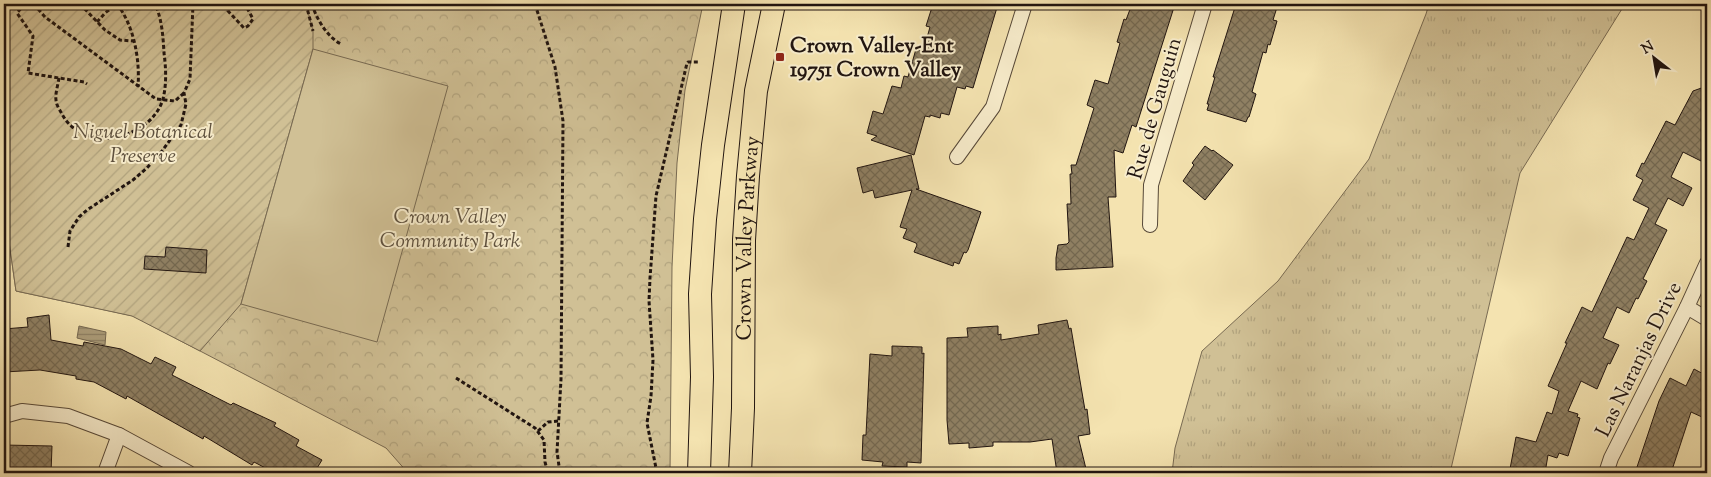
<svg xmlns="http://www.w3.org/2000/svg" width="1711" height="477" viewBox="0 0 1711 477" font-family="'Sorts Mill Goudy',serif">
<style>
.grass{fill:url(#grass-tufts);stroke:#786a52}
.park{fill:url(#park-crowns);stroke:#786a52}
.garden{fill:url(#garden-furrows);stroke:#786a52}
.pitch{fill:#d0c095;stroke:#786a52}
.water{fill:url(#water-rules);stroke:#746750}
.building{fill:url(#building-cross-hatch);stroke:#211510}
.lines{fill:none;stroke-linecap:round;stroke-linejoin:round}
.street-casing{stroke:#564838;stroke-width:16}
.primary-casing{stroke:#211510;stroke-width:24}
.path{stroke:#211510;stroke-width:3;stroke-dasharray:4 2.5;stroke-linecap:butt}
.street{stroke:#f8edcc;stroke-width:14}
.primary{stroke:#f4e3b0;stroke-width:22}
.poi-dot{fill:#8f2418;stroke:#f8edcc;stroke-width:2}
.labels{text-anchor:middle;stroke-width:4;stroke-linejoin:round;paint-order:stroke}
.poi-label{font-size:21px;font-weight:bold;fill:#211510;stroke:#f8edcc;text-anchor:start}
.street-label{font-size:21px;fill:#211510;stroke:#f8edcc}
.park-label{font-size:21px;font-style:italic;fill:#5e513f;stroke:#f8edcc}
</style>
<defs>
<pattern id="grass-tufts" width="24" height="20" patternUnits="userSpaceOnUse" patternTransform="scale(1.25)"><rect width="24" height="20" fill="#d0c095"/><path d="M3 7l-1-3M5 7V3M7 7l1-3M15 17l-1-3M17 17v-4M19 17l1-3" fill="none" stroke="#b2a47f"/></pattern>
<pattern id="park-crowns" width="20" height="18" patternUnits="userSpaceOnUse" patternTransform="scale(1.25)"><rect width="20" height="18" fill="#d0c095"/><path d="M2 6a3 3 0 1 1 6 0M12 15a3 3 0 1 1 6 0" fill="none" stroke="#b2a47f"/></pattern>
<pattern id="garden-furrows" width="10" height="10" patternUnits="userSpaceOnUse" patternTransform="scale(1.25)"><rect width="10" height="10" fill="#d0c095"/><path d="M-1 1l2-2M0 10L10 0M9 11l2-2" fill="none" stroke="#b2a47f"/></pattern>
<pattern id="water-rules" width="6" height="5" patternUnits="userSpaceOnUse" patternTransform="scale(1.25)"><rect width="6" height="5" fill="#ac9d7a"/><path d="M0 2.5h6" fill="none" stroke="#8c7f63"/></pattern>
<pattern id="building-cross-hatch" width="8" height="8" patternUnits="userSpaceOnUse" patternTransform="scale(1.25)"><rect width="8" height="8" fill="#8f8063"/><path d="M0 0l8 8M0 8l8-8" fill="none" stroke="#746850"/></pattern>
</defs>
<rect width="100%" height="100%" fill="#f4e3b0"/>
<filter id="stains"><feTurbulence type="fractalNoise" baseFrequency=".004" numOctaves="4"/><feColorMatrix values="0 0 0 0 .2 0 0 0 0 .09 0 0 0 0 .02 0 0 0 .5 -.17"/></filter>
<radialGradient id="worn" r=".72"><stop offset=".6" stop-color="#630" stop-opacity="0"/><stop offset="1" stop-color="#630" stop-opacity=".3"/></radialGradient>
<path class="grass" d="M1429 4H1625L1520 173 1450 473H1172L1175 448 1202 351 1278 281 1369 159 1426 14Z"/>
<path class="park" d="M4 4H703L685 90 677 163 672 267 670 473H408L386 448 133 316 16 291 4 206Z"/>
<path class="garden" d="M4 4H306L313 31V49L241 304 200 351 132 316 16 291 4 206Z"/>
<path class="pitch" d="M313 49 448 86 377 342 241 304Z"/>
<path class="water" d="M79 326 106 332 105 345 77 338Z"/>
<g class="building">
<path d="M933 4H998L973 88 966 86 965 89 957 87 949 115 941 113 940 118 930 115V117L925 116 914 155 871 140 877 136 867 133 873 111 883 114 892 86 901 88 904 76 908 77 916 49 923 52 930 27 926 26Z"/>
<path d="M1132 4H1175L1136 127 1132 125 1123 153 1114 150 1116 197H1108L1113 267 1056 270V258L1058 245 1067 244 1069 242 1067 204H1071L1070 174H1072L1071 165H1076L1094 108 1087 105 1095 80 1108 84 1120 43 1117 42 1124 19 1126 20Z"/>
<path d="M1236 4H1278L1273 20 1277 21 1270 45 1268 44 1266 53 1263 52 1252 92 1256 94 1249 117H1248L1246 122 1207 110 1209 104H1207L1215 77H1213Z"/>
<path d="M1707 86V164L1683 152 1671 177 1692 188 1683 206 1668 198 1655 224 1667 230 1643 279 1647 281 1638 299 1636 298 1629 313 1617 307 1603 338 1619 345 1610 364 1608 363 1597 389 1581 381 1568 411 1578 414 1577 417 1580 418 1568 456 1559 453 1557 458 1548 455 1545 473H1518V471L1510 469 1516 437 1536 442 1547 412 1552 414 1559 391 1548 386 1567 343H1565L1582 307 1592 312 1627 237 1634 240 1649 208 1633 200 1643 180 1636 176 1642 163 1644 164 1666 121 1675 125 1693 91Z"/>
<path d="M1205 146 1212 151 1213 150 1233 165 1205 200 1183 181 1194 165 1192 163Z"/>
<path d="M911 155 919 189H916L981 212 968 250 966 253 964 252 959 264 954 262 953 266 914 252 917 245 916 243 903 238 907 229 900 227 912 190 875 198 873 190 863 193 857 168Z"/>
<path d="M166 247 207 250 206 273 144 269 145 256 165 257Z"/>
<path d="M49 315 51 340 83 346 84 342 121 349 151 364 155 357 176 367 172 375 231 405 233 403 276 423 274 426 299 440 296 446 322 460 314 473H275L254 462 252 465 204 436 203 439 127 396 126 399 94 382 76 379V376L40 370 4 372V329L28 327 27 318Z"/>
<path d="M1067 320 1069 329 1071 328 1085 410 1087 409 1090 434 1078 436 1087 473H1057L1052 439 1030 442H993V446L969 448V443L949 444 947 420V338L968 337 967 328 998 326V335L1001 334V340L1039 334 1038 325Z"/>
<path d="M892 346 922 347V354L924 353 921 463 907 462V467L882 466 883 462 862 460 863 435H866L870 354 892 356Z"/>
<path d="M1694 369 1707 376V406L1702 417 1691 412 1671 473H1635L1659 401 1670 378 1686 386Z"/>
<path d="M4 445 52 446 51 473H4Z"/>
</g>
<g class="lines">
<defs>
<g id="street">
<path d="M957 157 993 107 1025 4"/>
<path d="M1150 225 1151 185 1205 4"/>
<path d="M1687 307 1707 319"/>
<path d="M4 416 22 411 68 416 119 435 189 473"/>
<path d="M105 473 119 435"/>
<path d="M1606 473 1611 458 1687 307 1707 263"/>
</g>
<g id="primary">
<path d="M699 473 702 377 700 294 705 219 713 145 734 4"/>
<path id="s1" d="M740 473 743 408 744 240 748 176 756 91 774 4"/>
</g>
</defs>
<use href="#street" class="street-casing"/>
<use href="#primary" class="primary-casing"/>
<g class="path">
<path d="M25 4 17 13 33 36 28 73 84 82 87 84"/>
<path d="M34 4 45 17 156 99 175 101 184 93"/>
<path d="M80 4 105 30 120 40 133 41"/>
<path d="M117 4C134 26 140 59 138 87"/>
<path d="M227 4 228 11 244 28 248 26 253 19 245 4"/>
<path d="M306 4 313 31"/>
<path d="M312 4C316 18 327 37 341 44"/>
<path d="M535 4 555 67 563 121 561 379 557 452 560 473"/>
<path d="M97 22 105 13 117 4"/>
<path d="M59 78C58 85 55 94 56 100 56 105 60 110 62 114 83 154 148 140 162 102 167 87 166 68 164 53 163 36 162 19 155 4"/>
<path d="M68 247 70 231 79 217 87 210 133 180 147 168 162 151 181 125 186 104 184 93 190 79 193 4"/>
<path d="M456 378 535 428 544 440 545 462 548 473"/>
<path d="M538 431 548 422 558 421"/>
<path d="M657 473 647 423 651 396 653 360 649 301 650 278 656 196 687 63 688 62H698"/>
</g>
<use href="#street" class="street"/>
<use href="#primary" class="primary"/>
</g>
<rect class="poi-dot" x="775" y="52" width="10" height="10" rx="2.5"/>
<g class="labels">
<g class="poi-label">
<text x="790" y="52">Crown Valley-Ent<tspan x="790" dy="24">19751 Crown Valley</tspan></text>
</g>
<g class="street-label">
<text transform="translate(1154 108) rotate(-74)" y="7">Rue de Gauguin</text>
<text dy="7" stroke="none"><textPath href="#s1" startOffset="235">Crown Valley Parkway</textPath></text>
<text transform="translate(1638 359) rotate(-64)" y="7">Las Naranjas Drive</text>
</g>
<g class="park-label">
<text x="143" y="138">Niguel Botanical<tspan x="143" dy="24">Preserve</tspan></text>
<text x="450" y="223">Crown Valley<tspan x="450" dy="24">Community Park</tspan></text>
</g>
</g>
<rect width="1711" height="477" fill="none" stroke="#f4e3b0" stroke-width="20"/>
<rect x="5" y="5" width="1701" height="467" fill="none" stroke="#211510" stroke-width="2.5"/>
<rect x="10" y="10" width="1691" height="457" fill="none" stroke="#211510"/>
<g transform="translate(1654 58) rotate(329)" stroke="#f8edcc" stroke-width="4" paint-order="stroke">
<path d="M0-4L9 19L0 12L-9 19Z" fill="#211510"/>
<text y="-8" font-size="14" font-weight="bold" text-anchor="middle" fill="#211510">N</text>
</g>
<rect width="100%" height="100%" filter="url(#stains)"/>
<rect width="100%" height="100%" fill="url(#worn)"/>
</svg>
